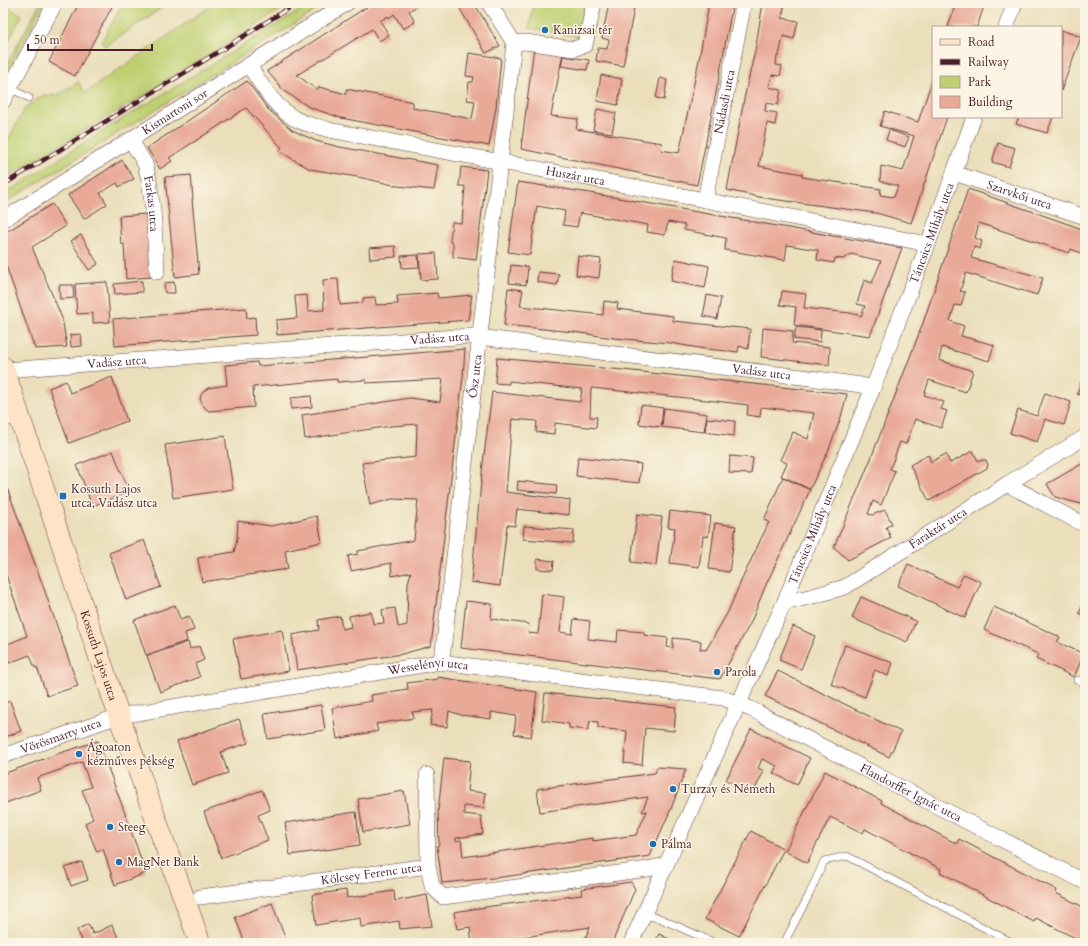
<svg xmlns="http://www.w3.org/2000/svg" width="1088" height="946" viewBox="0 0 1088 946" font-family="Cardo,serif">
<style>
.green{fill:#bfd073;stroke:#84784f}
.building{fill:#e9a997}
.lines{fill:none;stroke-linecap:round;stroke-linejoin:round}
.lane-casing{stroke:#623c40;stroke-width:8}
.street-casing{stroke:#623c40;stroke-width:16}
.secondary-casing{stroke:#623c40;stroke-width:22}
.lane{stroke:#fff;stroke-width:7}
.street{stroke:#fff;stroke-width:15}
.secondary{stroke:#fee4c6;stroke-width:21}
.rail-casing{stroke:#4a1f2b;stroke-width:4.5}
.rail{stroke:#fcf5e5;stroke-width:3;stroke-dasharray:9;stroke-linecap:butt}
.poi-dot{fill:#1f6fb2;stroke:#fcf5e5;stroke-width:1.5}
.labels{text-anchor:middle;stroke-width:3;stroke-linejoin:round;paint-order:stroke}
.poi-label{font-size:12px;fill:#4a1f2b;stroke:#fcf5e5;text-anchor:start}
.street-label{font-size:12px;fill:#4a1f2b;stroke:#fcf5e5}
</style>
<rect width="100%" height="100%" fill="#fcf5e5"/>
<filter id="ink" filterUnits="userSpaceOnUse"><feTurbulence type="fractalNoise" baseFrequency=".025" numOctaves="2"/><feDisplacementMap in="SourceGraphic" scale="8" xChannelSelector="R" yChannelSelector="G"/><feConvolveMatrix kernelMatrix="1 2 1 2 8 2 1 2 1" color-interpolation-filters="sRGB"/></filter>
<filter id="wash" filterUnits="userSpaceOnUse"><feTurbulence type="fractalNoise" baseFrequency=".012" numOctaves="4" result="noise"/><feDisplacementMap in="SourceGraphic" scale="16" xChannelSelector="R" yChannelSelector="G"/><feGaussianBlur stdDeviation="0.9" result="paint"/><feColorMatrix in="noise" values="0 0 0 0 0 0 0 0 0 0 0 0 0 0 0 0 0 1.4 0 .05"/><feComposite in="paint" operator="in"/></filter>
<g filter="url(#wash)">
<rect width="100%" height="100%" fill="#eadfba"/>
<g class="green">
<path d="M40 3H44L3 81V72Z"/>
<path d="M123 3H169L105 46 102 41Z"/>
<path d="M215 3H291L209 55 162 82 161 85 10 175 8 172 5 174 6 177 3 179V149L26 107 45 94 48 97 60 94 78 82 85 93Z"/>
<path d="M312 3H328L3 204V195L88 140Z"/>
<path d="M534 3H586L580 37 529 28Z"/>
<path d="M3 5 22 15 3 52Z"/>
</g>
<g id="blocks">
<g class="building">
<path d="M79 3H114L75 76 49 62Z"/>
<path d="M373 3H422L409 11 415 22 403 29 394 14 389 18 388 16 380 21 389 35 379 41 372 29 297 75 317 90 319 87 346 94V89L413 102V108L472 119 475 101 467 100 469 82H473L474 77 466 76 469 53 501 58 496 108 489 146 341 118 309 107 284 91 267 71Z"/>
<path d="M458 3H474L500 46 486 53 457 4Z"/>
<path d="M609 3H635L623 66 596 61 598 48 607 49 609 40 602 38Z"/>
<path d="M709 3H733L717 88 697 185 521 149 534 47 563 53 551 116 578 119 576 129 662 143 661 150 679 153 699 60Z"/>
<path d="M763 3H785L782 18 798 21 794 39 783 36 779 56H777L776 65 782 66 780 76 772 75 769 87 781 90 778 105 766 103 765 111 777 113 775 125 767 123 759 166 802 174V177L881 189 880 195 894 197 898 186 880 181 881 166 903 171 914 136 880 126 885 111 918 122 933 78V117H947L911 223 876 213 764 198 727 190 744 99 755 51Z"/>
<path d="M956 3H985L977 27H948Z"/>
<path d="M1061 30 1081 37 1061 91Z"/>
<path d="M563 56 589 60 587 70 561 66Z"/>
<path d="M601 75 622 79 618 105 597 101Z"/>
<path d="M660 78 667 80 664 100 656 98Z"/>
<path d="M247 81 268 109 292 130 316 141 340 147 438 165 434 190 398 186 363 178 310 169 279 151 282 148 246 108 169 158 172 161 160 169 147 148Z"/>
<path d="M597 109 616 113 612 133 593 130Z"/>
<path d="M1019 117H1053L1047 133 1016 124Z"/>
<path d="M889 130 909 137 905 147 886 140Z"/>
<path d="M998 143 1015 148 1009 167 992 162Z"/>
<path d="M122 160 134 179 119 187 117 183 100 193 107 204 84 219 68 195Z"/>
<path d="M461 167 487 170 476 260 453 257V243L450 242 452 222 462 223 465 186H459Z"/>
<path d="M191 175 193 199H192L199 274 175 277 165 177Z"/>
<path d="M518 182 584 192 902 248 870 336 794 325 796 307 780 305 782 291 806 294 804 308 850 313 861 316 865 306 857 304 864 280 872 283 881 261 851 254 843 259 835 258 834 263 817 260 818 250 787 245 785 260 725 250 726 238 684 230 685 225 668 222 665 235 647 232 648 225 580 213 577 227 563 225 565 211 537 206 530 255 508 252Z"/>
<path d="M968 189 1085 230V260L1083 259 1084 254 1071 249 1069 253 979 223 975 238 982 241 980 249 974 247 971 258 1043 278 1037 295 966 273 960 291 965 292 961 306 955 305 950 321 964 326 961 336 994 345 989 361 942 347 939 360 973 371 966 392 929 380 924 395 944 402 941 409 947 411 941 428 915 419 906 444 900 442 890 469 895 471 881 505 873 501 868 514 872 515 885 510 892 524 886 527 891 538 848 560 834 547 870 461 923 323Z"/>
<path d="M52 204 66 226 32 247 62 318 67 347 35 349 3 257V234Z"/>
<path d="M147 214 151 277 126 279 124 244H121L119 216Z"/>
<path d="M81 235 98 264 89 270 71 241Z"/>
<path d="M395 246 396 257 370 259 369 248Z"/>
<path d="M436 253 438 279 421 280 419 254Z"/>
<path d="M418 255 419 267 402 268 401 256Z"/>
<path d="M578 256 601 259 599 278 576 275Z"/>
<path d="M675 259 709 266 705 288 671 281Z"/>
<path d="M511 265 528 267 526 285 509 283Z"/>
<path d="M538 272 559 274 557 285 537 282Z"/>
<path d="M338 279 340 305 363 303V298L375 297 376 305 398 304 397 296 437 293 438 298 472 295 468 320 277 335 276 320 297 318 295 296 307 295 308 311 324 310 323 280Z"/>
<path d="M142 281V292L115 294 114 284Z"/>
<path d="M107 282 110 322 93 323V313L77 314 75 284Z"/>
<path d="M174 282 175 293H165L164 283Z"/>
<path d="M59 285H73L74 298 60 299Z"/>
<path d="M508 288 523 290 520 306 603 315 604 301 618 303 617 309 673 316V321L750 329 748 349 739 346 738 352 705 349 670 343 614 338 573 332 504 325Z"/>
<path d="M707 295 721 298 717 319 703 316Z"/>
<path d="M246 308 247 318 255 317 256 335 115 346 113 319Z"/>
<path d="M796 327 821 330 820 342 794 339Z"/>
<path d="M763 328 793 331 792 343 830 347 829 365 761 357Z"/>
<path d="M81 334 82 346 71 347 70 335Z"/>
<path d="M465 349 463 377 431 646 402 654 297 670 292 635 319 630 318 620 340 616 342 629 351 627 349 616 371 612 373 624 384 623 382 610 395 608 398 627 407 625 408 583 411 572 392 576 391 563 351 571 348 556 358 554V551L414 540 418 500 392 499 370 505 362 463 416 457 417 424 391 426 305 439 302 415 410 398 440 402 443 379 366 383V380L337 382V379L253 387 254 407 209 411 204 407 200 399 202 393 208 388 227 385 225 365 257 362 258 366Z"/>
<path d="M497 358 623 370 847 394 841 417 829 449 810 489 781 476 787 463 780 460 793 432 808 439 814 413 761 407 760 417 747 415 748 405 716 401 591 388 590 417H597L596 428 555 423 554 434 536 432 537 421 512 419 506 492 570 500 569 515 517 509 515 526 507 525 500 586 471 582 483 463 492 392 580 402 582 389 509 381V384L495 383Z"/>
<path d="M1085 371V396L1077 394Z"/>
<path d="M112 377 127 421 69 443 49 388 66 381 70 393Z"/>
<path d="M1045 393 1071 402 1064 425 1045 419 1037 442 1010 433 1018 410 1037 416Z"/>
<path d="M311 396 312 407 291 409V398Z"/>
<path d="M641 405 663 408 661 427 639 424Z"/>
<path d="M664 408 707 414 704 432 662 427Z"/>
<path d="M707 418 735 421 734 436 705 432Z"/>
<path d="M225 436 233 489 173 498 165 445Z"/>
<path d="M113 451 129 492 92 506 77 465Z"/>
<path d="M973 451 978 461 986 460 988 465 987 468 929 501 910 465 928 455 931 462 946 454 950 463Z"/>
<path d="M730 456 753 458 751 474 729 473Z"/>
<path d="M578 457 641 464 639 483 576 476Z"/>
<path d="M1085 462V489L1081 504 1055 497 1047 484Z"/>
<path d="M3 477 43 586 78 686 47 696 37 667 35 668 30 655 9 663 3 646 27 636 3 566Z"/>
<path d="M783 477 810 490 765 587 751 622 720 679 461 648 466 601 492 604 491 619 529 624 528 633 538 634 542 594 564 597 560 632 572 634 574 619 590 621 588 639 617 642 618 630 644 632V635L668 638 667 647 673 648V638L701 641 700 649 706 650 728 612 742 579 769 522 764 520Z"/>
<path d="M518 481 557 485 556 494 517 490Z"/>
<path d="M670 511 711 516 708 537 703 536 699 567 670 563 675 528 668 527Z"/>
<path d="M637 514 662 517 656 565 631 562Z"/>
<path d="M317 516 322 542 285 550 288 569 202 582 198 558 234 552 237 539 238 521 271 526Z"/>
<path d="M715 523 736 526 729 572 709 569Z"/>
<path d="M524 526 574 530 573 543 523 539Z"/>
<path d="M144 540 161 587 126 600 109 553Z"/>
<path d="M537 559 554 561 553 570 537 569Z"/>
<path d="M908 564 957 587 964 574 981 582 965 618 898 586Z"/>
<path d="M861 597 916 621 907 642 852 618Z"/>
<path d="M1085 600V616L1079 613Z"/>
<path d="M175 605 180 619 189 616 194 630 185 633 187 641 146 655 134 620Z"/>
<path d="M994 607 1060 637 1057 642 1084 654 1074 677 1036 659 1038 654 984 630Z"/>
<path d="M793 626 815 636 801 669 779 660Z"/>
<path d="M282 630 289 671 241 679 233 639Z"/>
<path d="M188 642 190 649 199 646 204 660 195 664 200 677 160 692 147 656Z"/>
<path d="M845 645 893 663 888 676 875 670 865 697 831 684Z"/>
<path d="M778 671 901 732 889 757 765 696Z"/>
<path d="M437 677 537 692 531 737 514 734 516 716 491 712V719L461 715 449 711 447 727 430 725 433 710 412 712 414 718 376 724 378 731 337 739 332 708 372 701 371 695 408 689 407 683 438 679Z"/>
<path d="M545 693 676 707 674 731 645 728 642 765 624 763 627 731 598 728V722L590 721 588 730 569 728V724L542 720Z"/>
<path d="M10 701 21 731 3 738V704Z"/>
<path d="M321 705 325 730 268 739 264 714Z"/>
<path d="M239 719 248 743 221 752 228 773 192 785 177 741Z"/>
<path d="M751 729 810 758 797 785 773 773 777 766 762 759 758 768 764 771 753 793 726 780Z"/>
<path d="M98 741 123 808 146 873 115 885 103 849 97 852 85 823 93 819 82 790 91 787 82 762 37 778 41 790 3 804V774L60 753Z"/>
<path d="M444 758 470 761 467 791 486 793 484 808 464 806V814L481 816 483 834 456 838V841L461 840 463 857 593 838V841L636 835 647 811 642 812 648 797 540 812 537 789 655 773 657 767 686 769 671 809 650 856 503 877 442 883 437 846 439 845 438 811Z"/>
<path d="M825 771 882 801 881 803 957 844 959 839 1057 890 1056 893 1085 908V943L1036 918 1034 922 940 872 941 869 865 829 863 833 830 817 807 863 785 851Z"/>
<path d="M262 790 270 810 258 815 268 840 221 858 204 812Z"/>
<path d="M404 791 410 824 363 832 358 799Z"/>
<path d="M356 812 360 845 290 855 285 823Z"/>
<path d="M751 831 784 849 739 936 705 919Z"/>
<path d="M82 862 88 880 71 886 65 868Z"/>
<path d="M631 882 635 889 612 943H583L590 927 497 941 498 943H472L470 927 457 929 454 912 492 906 582 895 581 889Z"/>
<path d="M346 890 347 898 394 891 395 901 427 895 432 926 400 929 399 921 361 927 360 918 316 925 312 895Z"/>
<path d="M272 903 287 943H245L235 917Z"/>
<path d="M88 924 93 934 112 925 121 943H75L82 940 77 930Z"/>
<path d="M659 934 677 943H654Z"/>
</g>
</g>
</g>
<g filter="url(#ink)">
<use href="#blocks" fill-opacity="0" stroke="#623c40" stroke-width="1"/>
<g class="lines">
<defs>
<g id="lane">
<path d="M10 88 29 98"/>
<path d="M1077 680 1085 684"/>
<path d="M643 915 659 918 715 943"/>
<path d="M784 943 809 895 824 861 847 856 1013 943"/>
</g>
<g id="street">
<path d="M489 3 514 43"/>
<path d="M1006 27 1015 3"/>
<path d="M514 43 526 42 573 49 585 45 594 3"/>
<path id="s1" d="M249 65C261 85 278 113 302 122 310 125 320 127 329 130L705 200 928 244"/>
<path d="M3 101 55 3"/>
<path id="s2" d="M131 140 145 164 149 180 153 209 157 272"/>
<path id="s3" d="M954 173 1085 217"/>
<path id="s4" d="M705 200 744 3"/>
<path id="s5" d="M3 220 347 3"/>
<path id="s6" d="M4 370 470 336 810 378 861 385 873 388"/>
<path d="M3 419 19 414"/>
<path d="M1007 484 1085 525"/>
<path id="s7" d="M784 603 813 596 845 587 1007 484 1085 437"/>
<path id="s8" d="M440 662 443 651 514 43"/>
<path id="s9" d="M3 756 119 716 440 662 723 698 751 709 886 780 1085 882"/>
<path d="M427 775 428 866 432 886 443 897 648 869 665 865"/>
<path id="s10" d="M200 897 428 866"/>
<path id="s11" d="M631 943 784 603 873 388 928 244 974 117"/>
</g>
<g id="secondary">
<path id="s12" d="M3 367 119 716 200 943"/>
</g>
</defs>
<use href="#lane" class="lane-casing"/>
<use href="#street" class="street-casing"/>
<use href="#secondary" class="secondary-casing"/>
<use href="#lane" class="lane"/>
<use href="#street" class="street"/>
<use href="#secondary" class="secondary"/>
<defs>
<path id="rail" d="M3 185 297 3"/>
</defs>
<use href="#rail" class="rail-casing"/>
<use href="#rail" class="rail"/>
</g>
</g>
<g class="poi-dot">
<circle cx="545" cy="30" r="4"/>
<rect x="59" y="492" width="8" height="8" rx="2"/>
<circle cx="717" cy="672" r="4"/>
<circle cx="79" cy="754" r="4"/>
<circle cx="673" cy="789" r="4"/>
<circle cx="110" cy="827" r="4"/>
<circle cx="653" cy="844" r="4"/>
<circle cx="119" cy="862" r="4"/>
</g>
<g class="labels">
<g class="poi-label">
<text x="553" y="34">Kanizsai tér</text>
<text x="71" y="493">Kossuth Lajos<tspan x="71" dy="14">utca, Vadász utca</tspan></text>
<text x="725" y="676">Parola</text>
<text x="87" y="751">Ágoaton<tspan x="87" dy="14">kézműves pékség</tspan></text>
<text x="681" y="793">Turzay és Németh</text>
<text x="118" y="831">Steeg</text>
<text x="661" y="848">Pálma</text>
<text x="127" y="866">MagNet Bank</text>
</g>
<g class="street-label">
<text dy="4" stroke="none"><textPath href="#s4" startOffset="100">Nádasdi utca</textPath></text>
<text dy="4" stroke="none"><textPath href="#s5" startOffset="203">Kismartoni sor</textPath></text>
<text dy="4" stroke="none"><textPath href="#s1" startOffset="358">Huszár utca</textPath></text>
<text dy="4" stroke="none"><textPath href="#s3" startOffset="69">Szarvkői utca</textPath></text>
<text dy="4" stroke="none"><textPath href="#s2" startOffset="68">Farkas utca</textPath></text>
<text dy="4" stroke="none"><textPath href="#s11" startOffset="771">Táncsics Mihály utca</textPath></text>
<text dy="4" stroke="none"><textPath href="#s6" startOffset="437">Vadász utca</textPath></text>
<text dy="4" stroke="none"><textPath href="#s6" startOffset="113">Vadász utca</textPath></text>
<text dy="4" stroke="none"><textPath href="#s6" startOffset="761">Vadász utca</textPath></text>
<text dy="4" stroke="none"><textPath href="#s8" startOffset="288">Ősz utca</textPath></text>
<text dy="4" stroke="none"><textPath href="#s7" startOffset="173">Faraktár utca</textPath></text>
<text dy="4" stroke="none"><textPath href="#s11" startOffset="447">Táncsics Mihály utca</textPath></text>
<text dy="4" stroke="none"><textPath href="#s12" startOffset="304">Kossuth Lajos utca</textPath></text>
<text dy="4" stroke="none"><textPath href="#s9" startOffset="436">Wesselényi utca</textPath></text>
<text dy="4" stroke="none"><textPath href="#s9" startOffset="61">Vörösmarty utca</textPath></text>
<text dy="4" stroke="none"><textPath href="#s9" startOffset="944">Flandorffer Ignác utca</textPath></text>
<text dy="4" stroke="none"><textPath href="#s10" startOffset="173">Kölcsey Ferenc utca</textPath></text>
</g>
</g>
<rect width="1088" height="946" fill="none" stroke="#fcf5e5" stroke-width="16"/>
<rect x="932" y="26" width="130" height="92" fill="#fcf5e5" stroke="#b59f9b"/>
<rect x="940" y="39" width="20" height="6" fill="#fee4c6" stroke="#b59f9b"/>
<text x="968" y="46" font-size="12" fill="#4a1f2b">Road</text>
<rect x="940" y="59" width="20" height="6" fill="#4a1f2b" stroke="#b59f9b"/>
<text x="968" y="66" font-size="12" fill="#4a1f2b">Railway</text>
<rect x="940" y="76" width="20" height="12" fill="#bfd073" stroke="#b59f9b"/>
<text x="968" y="86" font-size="12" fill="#4a1f2b">Park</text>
<rect x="940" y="96" width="20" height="12" fill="#e9a997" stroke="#b59f9b"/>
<text x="968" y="106" font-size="12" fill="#4a1f2b">Building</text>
<path d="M28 44v6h124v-6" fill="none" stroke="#4a1f2b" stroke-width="2"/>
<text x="34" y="44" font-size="12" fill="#4a1f2b" stroke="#fcf5e5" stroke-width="3" paint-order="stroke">50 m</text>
</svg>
